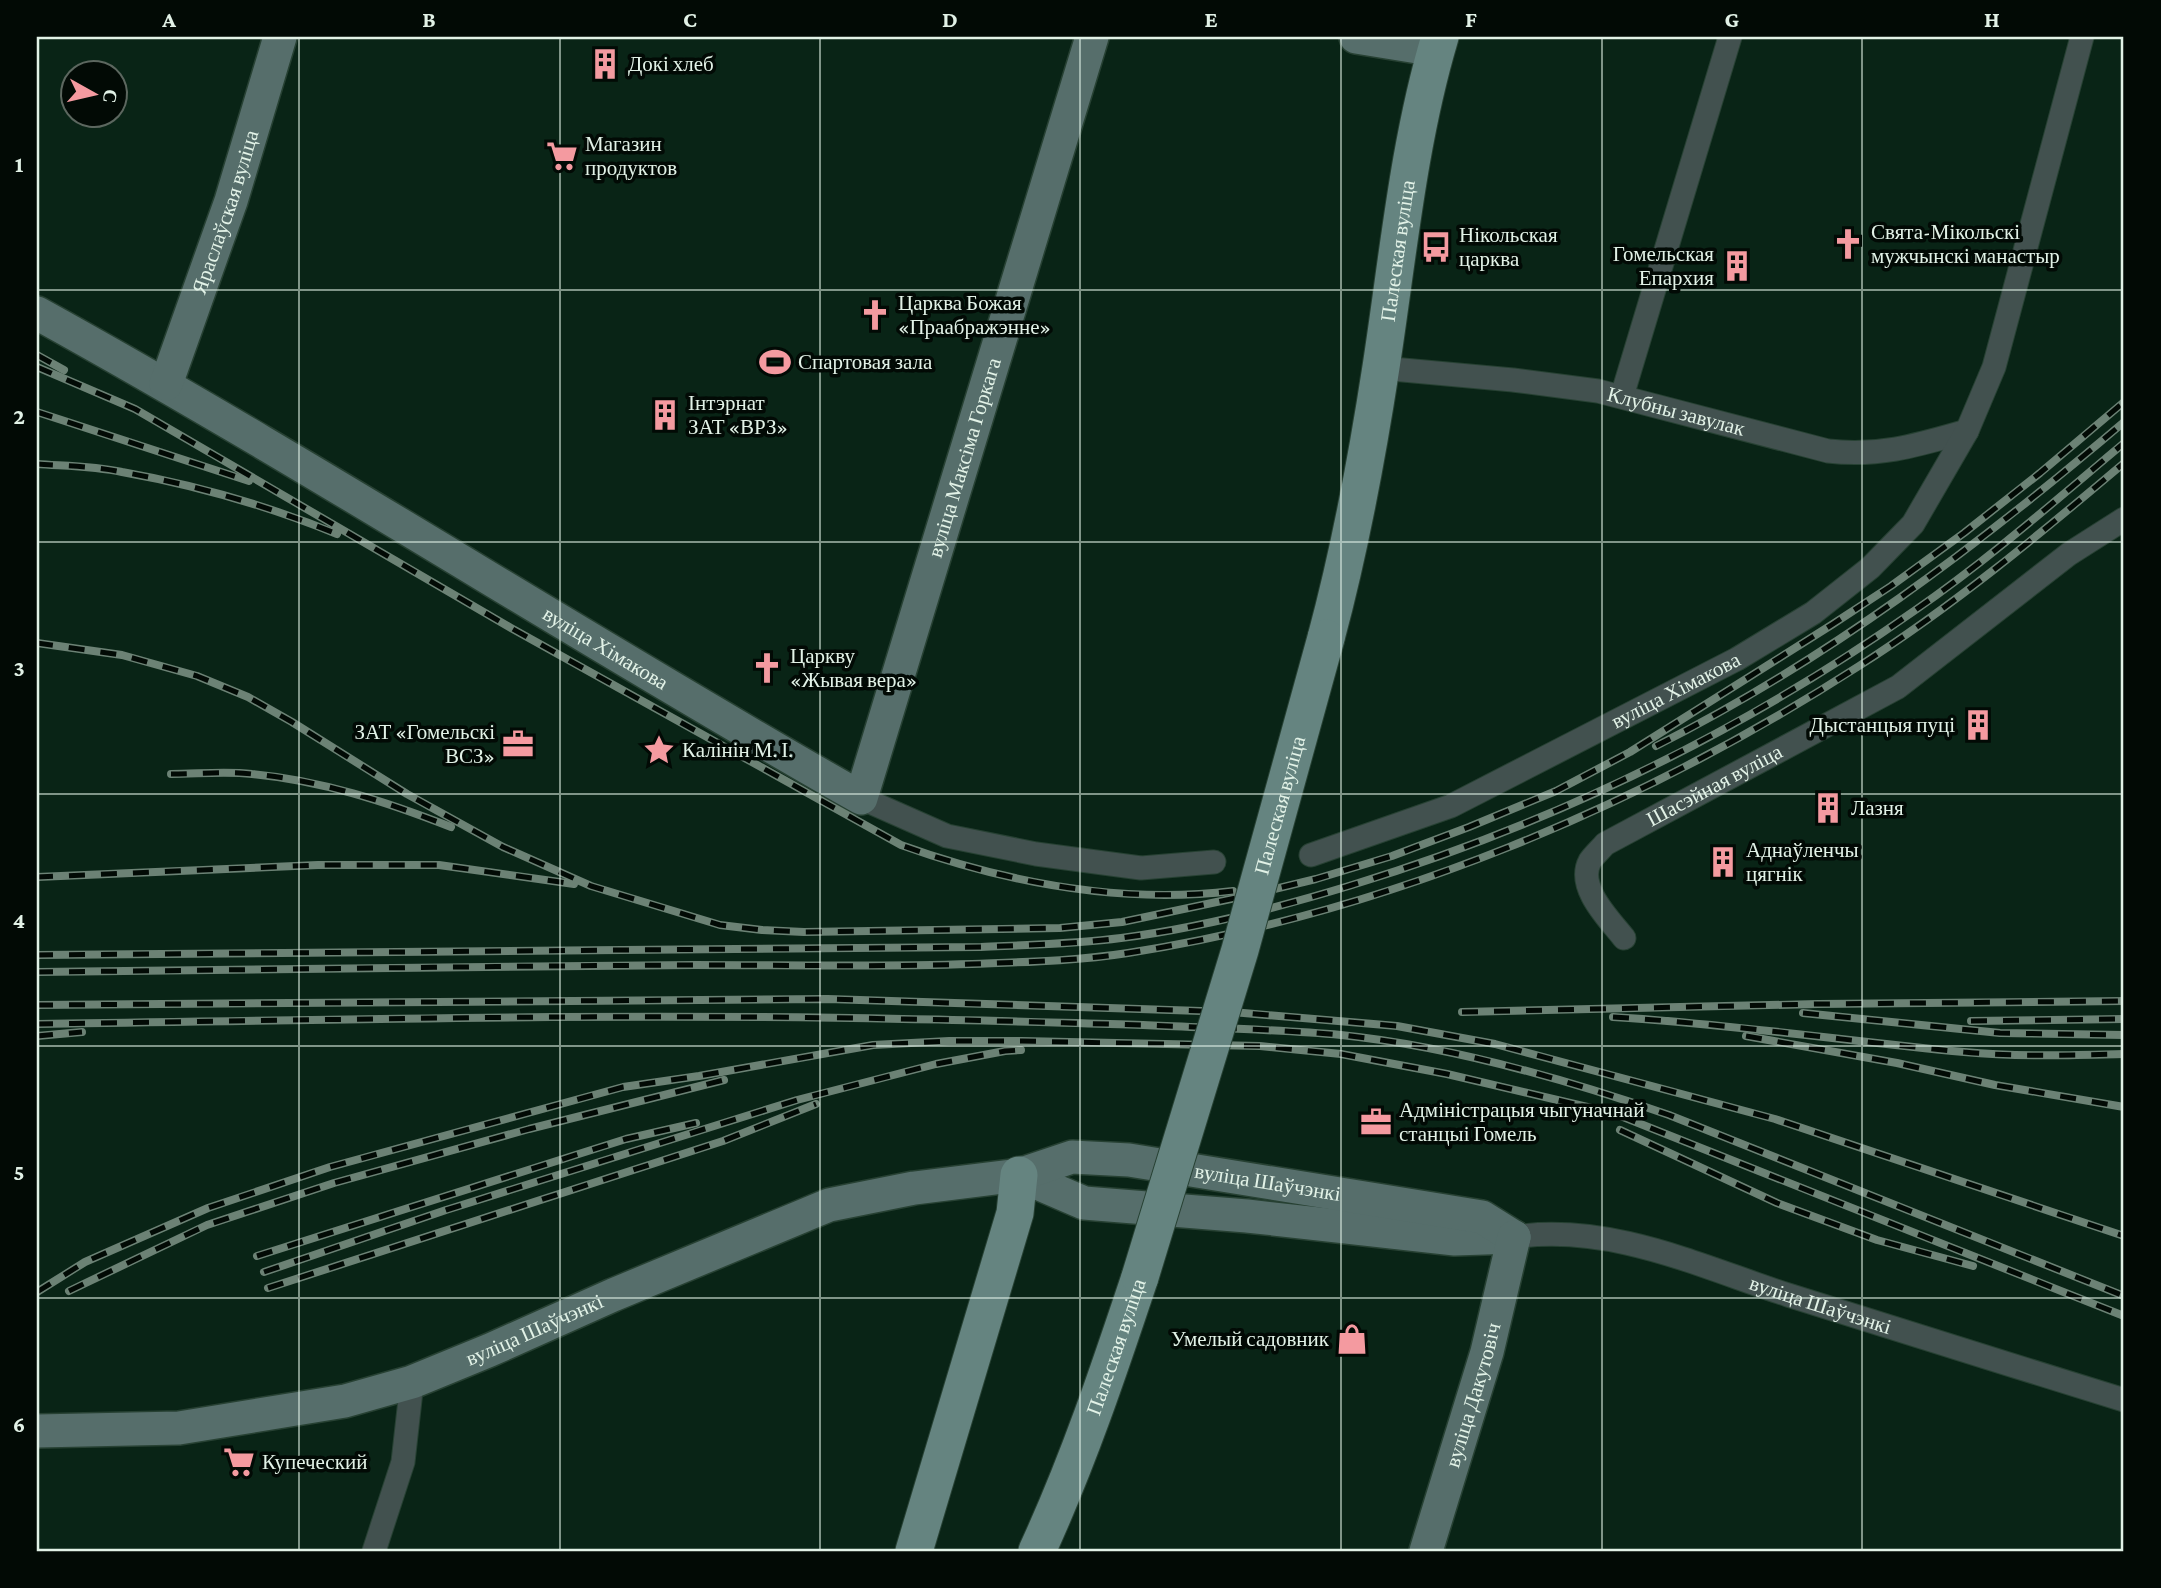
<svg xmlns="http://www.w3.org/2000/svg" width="2161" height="1588" viewBox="0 0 2161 1588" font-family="'Crimson Pro',serif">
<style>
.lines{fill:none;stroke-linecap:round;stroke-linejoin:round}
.street-casing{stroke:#274133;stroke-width:25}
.secondary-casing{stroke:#274133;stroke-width:36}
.primary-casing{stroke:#274133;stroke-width:39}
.street{stroke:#42514f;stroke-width:23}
.secondary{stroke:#566e6b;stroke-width:33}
.primary{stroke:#658480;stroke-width:37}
.rail-casing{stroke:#6c8275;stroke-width:8}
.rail{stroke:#020a05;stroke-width:5;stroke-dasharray:16;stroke-linecap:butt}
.primary-bridge-casing{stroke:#274133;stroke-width:39;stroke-linecap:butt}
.primary-bridge{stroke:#658480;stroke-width:37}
.grid{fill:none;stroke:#e2f2e7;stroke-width:2;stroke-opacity:0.55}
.labels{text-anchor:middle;stroke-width:7;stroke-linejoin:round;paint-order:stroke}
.poi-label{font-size:21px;fill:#e2f2e7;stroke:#020a05;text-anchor:start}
.street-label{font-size:21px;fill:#e2f2e7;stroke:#020a05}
.neatline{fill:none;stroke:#e2f2e7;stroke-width:2.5}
.grid-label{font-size:23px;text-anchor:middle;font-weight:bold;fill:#e2f2e7}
</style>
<rect width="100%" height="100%" fill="#092416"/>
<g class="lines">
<defs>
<g id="street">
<path id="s1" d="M1381 368 1513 380 1598 391 1828 451C1880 457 1918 445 1967 431"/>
<path d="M1622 396 1730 37"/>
<path d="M861 798 947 836 1036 854 1141 868 1214 862"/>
<path id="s2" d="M1311 855 1451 806 1737 659 1813 613 1870 568 1913 524 1967 431 1994 367 2082 37"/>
<path id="s3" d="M1624 938C1609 919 1576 887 1590 861 1594 855 1601 849 1605 844L1898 687 2069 554 2124 519"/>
<path id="s4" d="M1514 1237C1610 1223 1699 1266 1788 1295 1900 1331 2012 1365 2124 1400"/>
<path d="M374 1551 403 1462 412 1382"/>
</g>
<g id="secondary">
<path d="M1356 37 1436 50"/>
<path id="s5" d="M37 313C316 467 584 641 861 798L1092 37"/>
<path id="s6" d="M166 384 231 201 280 37"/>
<path d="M1019 1175 1084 1203 1247 1216 1455 1239 1514 1237"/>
<path id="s7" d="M37 1431 179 1428 345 1401 412 1382 490 1350 613 1295 829 1205 914 1188 1019 1175 1072 1157 1129 1160 1482 1217 1514 1237"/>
<path id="s8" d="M1426 1551 1487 1352 1514 1237"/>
</g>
<g id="primary">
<path id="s9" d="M1326 638C1350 549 1367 458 1381 367 1398 257 1408 144 1440 37"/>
<path d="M914 1551 1015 1213 1019 1175"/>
<path id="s10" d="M1037 1551C1078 1462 1109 1370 1140 1277"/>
</g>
</defs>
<use href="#street" class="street-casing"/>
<use href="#secondary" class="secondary-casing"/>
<use href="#primary" class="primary-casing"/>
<use href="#street" class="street"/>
<use href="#secondary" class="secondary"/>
<use href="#primary" class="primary"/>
<defs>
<g id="rail">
<path d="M37 355 64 370"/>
<path d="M37 367 135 409 511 628 901 845C1007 883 1121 904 1233 891"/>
<path d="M37 412 249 481"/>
<path d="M37 464C65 466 94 466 122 472 196 485 268 506 337 534"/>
<path d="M37 643 122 655 197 676 248 697 292 722 407 794 503 847 591 886 720 925 762 930 804 932 1060 928 1122 922 1245 896 1316 879 1392 856 1469 827 1556 791 1630 752 1833 624 1891 586 1964 533 2040 473 2124 402"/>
<path d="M1656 746C1827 660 1979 545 2124 422"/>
<path d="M171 774C197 774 225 771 252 774 320 780 387 802 451 827"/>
<path d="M37 877 318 865H439L574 884"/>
<path d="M37 955 981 947C1028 945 1075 944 1121 938 1200 928 1277 908 1352 885 1552 824 1743 731 1914 611 1988 560 2055 501 2124 443"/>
<path d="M37 972C256 970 475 966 694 965 787 965 880 967 972 964 1024 962 1076 961 1128 953 1386 913 1640 807 1859 666 1953 606 2039 535 2124 463"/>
<path d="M37 1005 828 999 1232 1012 1397 1026 1495 1044 1775 1119 2124 1236"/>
<path d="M1462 1012 1818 1004 2124 1001"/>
<path d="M1803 1013 2000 1033 2124 1035"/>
<path d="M1613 1017C1730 1024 1847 1041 1964 1052 2017 1057 2071 1055 2124 1054"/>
<path d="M1971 1021 2124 1019"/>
<path d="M37 1024C326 1020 615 1013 903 1019 983 1020 1063 1023 1143 1025 1209 1028 1275 1029 1341 1035 1450 1046 1565 1079 1669 1115L2124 1296"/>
<path d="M37 1036 82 1032"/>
<path d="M1746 1036 1897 1063 1995 1085 2124 1107"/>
<path d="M1620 1130 1777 1203 1877 1240 1973 1266"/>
<path d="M257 1256 626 1139 696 1123"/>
<path d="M264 1272 446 1210 797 1100 936 1064 1005 1051 1021 1050"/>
<path d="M268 1288 723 1141 816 1104"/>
<path d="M69 1291 207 1225 334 1183 529 1129 724 1080"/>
<path d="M37 1292 85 1262 208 1208 330 1167 623 1087 699 1076 873 1045 949 1041H1022L1260 1046 1341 1054 1447 1074 1613 1113 2124 1316"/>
</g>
</defs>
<use href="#rail" class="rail-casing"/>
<use href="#rail" class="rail"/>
<defs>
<g id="primary-bridge">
<path id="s11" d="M1140 1277 1240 950 1326 638"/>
</g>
</defs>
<use href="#primary-bridge" class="primary-bridge-casing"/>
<use href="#primary-bridge" class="primary-bridge"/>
</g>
<path class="grid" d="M299 37V1551M560 37V1551M820 37V1551M1080 37V1551M1341 37V1551M1602 37V1551M1862 37V1551M37 290H2124M37 542H2124M37 794H2124M37 1046H2124M37 1298H2124"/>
<defs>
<symbol id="building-bare" viewBox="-9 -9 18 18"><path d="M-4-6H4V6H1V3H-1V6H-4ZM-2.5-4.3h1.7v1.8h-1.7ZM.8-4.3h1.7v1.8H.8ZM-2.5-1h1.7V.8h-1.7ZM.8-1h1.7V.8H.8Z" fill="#f49aa0" stroke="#020a05" stroke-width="2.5" paint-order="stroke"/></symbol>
<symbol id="supermarket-bare" viewBox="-9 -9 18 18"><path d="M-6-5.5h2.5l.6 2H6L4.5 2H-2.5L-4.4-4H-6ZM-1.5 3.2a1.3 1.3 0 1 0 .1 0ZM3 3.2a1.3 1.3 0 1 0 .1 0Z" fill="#f49aa0" stroke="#020a05" stroke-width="2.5" paint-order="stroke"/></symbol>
<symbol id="church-bare" viewBox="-9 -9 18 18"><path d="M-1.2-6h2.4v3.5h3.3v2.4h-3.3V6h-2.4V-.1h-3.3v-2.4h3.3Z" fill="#f49aa0" stroke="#020a05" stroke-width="2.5" paint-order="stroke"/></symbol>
<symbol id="bus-bare" viewBox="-9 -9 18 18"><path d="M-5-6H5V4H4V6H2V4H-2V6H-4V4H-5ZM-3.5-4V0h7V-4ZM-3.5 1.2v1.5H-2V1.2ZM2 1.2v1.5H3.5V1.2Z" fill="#f49aa0" stroke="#020a05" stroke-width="2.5" paint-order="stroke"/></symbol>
<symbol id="stadium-bare" viewBox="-9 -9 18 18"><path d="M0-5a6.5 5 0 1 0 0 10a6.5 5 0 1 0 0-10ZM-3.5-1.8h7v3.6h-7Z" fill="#f49aa0" stroke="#020a05" stroke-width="2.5" paint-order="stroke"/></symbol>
<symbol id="office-bare" viewBox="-9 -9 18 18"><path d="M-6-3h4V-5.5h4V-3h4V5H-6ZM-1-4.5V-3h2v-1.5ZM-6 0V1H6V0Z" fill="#f49aa0" stroke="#020a05" stroke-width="2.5" paint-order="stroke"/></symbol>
<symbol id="sight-bare" viewBox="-9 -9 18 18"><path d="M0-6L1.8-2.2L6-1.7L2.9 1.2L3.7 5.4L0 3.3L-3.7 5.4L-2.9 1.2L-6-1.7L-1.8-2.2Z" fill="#f49aa0" stroke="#020a05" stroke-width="2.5" paint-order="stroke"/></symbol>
<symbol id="shop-bare" viewBox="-9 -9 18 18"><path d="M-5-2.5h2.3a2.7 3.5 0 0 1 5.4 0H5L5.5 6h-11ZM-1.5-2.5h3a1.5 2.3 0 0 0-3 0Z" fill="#f49aa0" stroke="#020a05" stroke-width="2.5" paint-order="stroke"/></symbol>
</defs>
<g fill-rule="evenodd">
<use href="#building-bare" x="583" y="42" width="44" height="44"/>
<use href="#supermarket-bare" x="540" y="134" width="44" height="44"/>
<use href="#church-bare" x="1826" y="222" width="44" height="44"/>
<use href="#bus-bare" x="1414" y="225" width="44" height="44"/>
<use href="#building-bare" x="1715" y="244" width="44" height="44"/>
<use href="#church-bare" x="853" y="293" width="44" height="44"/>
<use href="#stadium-bare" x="753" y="340" width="44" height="44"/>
<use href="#building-bare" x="643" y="393" width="44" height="44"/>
<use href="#church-bare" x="745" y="646" width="44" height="44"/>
<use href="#building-bare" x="1956" y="703" width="44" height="44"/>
<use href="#office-bare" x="496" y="722" width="44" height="44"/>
<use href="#sight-bare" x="637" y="728" width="44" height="44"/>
<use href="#building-bare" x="1806" y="786" width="44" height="44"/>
<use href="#building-bare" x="1701" y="840" width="44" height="44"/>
<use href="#office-bare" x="1354" y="1100" width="44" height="44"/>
<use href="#shop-bare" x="1330" y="1317" width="44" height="44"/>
<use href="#supermarket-bare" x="217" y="1440" width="44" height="44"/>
</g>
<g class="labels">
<g class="poi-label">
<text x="628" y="71">Докі хлеб</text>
<text x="585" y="151">Магазин<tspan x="585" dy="24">продуктов</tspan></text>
<text x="1871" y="239">Свята-Мікольскі<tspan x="1871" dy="24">мужчынскі манастыр</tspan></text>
<text x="1459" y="242">Нікольская<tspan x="1459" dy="24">царква</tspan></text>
<text x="1714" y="261" text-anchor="end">Гомельская<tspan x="1714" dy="24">Епархия</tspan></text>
<text x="898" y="310">Царква Божая<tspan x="898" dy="24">«Праабражэнне»</tspan></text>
<text x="798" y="369">Спартовая зала</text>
<text x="688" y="410">Інтэрнат<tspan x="688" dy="24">ЗАТ «ВРЗ»</tspan></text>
<text x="790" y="663">Царкву<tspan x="790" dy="24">«Жывая вера»</tspan></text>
<text x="1955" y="732" text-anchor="end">Дыстанцыя пуці</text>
<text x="495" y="739" text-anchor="end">ЗАТ «Гомельскі<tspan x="495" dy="24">ВСЗ»</tspan></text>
<text x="682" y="757">Калінін М. І.</text>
<text x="1851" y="815">Лазня</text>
<text x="1746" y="857">Аднаўленчы<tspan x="1746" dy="24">цягнік</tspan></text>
<text x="1399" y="1117">Адміністрацыя чыгуначнай<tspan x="1399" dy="24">станцыі Гомель</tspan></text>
<text x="1329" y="1346" text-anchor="end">Умелый садовник</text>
<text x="262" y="1469">Купеческий</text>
</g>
<g class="street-label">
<text dy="7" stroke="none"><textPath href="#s6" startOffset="182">Яраслаўская вуліца</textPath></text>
<text dy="7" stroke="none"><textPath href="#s9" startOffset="394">Палеская вуліца</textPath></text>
<text dy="7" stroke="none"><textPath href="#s1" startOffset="299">Клубны завулак</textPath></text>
<text dy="7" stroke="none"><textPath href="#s5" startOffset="1312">вуліца Максіма Горкага</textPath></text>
<text dy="7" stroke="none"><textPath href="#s5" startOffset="660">вуліца Хімакова</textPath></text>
<text dy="7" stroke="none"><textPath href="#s2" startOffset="401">вуліца Хімакова</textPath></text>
<text dy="7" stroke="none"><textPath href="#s3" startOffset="236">Шасэйная вуліца</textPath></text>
<text dy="7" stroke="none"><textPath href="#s11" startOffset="492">Палеская вуліца</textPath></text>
<text dy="7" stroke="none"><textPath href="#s7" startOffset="1279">вуліца Шаўчэнкі</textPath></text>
<text dy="7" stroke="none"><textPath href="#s4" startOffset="317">вуліца Шаўчэнкі</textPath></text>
<text dy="7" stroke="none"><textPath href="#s7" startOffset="513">вуліца Шаўчэнкі</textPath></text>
<text dy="7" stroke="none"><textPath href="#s10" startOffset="219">Палеская вуліца</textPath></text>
<text dy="7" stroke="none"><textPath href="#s8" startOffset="163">вуліца Дакутовіч</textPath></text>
</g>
</g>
<rect width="2161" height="1588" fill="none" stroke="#020a05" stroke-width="77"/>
<g transform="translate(94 94) rotate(98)"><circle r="33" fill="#020a05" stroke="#5c675f" stroke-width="2"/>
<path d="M0-5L12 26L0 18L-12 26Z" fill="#f49aa0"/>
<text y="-10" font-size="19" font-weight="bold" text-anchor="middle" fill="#e2f2e7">С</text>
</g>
<rect x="38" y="38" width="2084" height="1512" class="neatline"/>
<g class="grid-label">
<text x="169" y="27">A</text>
<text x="429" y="27">B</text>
<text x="690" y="27">C</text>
<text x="950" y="27">D</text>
<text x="1211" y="27">E</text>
<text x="1471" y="27">F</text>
<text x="1732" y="27">G</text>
<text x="1992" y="27">H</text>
<text x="19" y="172">1</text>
<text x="19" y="424">2</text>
<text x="19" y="676">3</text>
<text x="19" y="928">4</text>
<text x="19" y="1180">5</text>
<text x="19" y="1432">6</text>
</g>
</svg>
